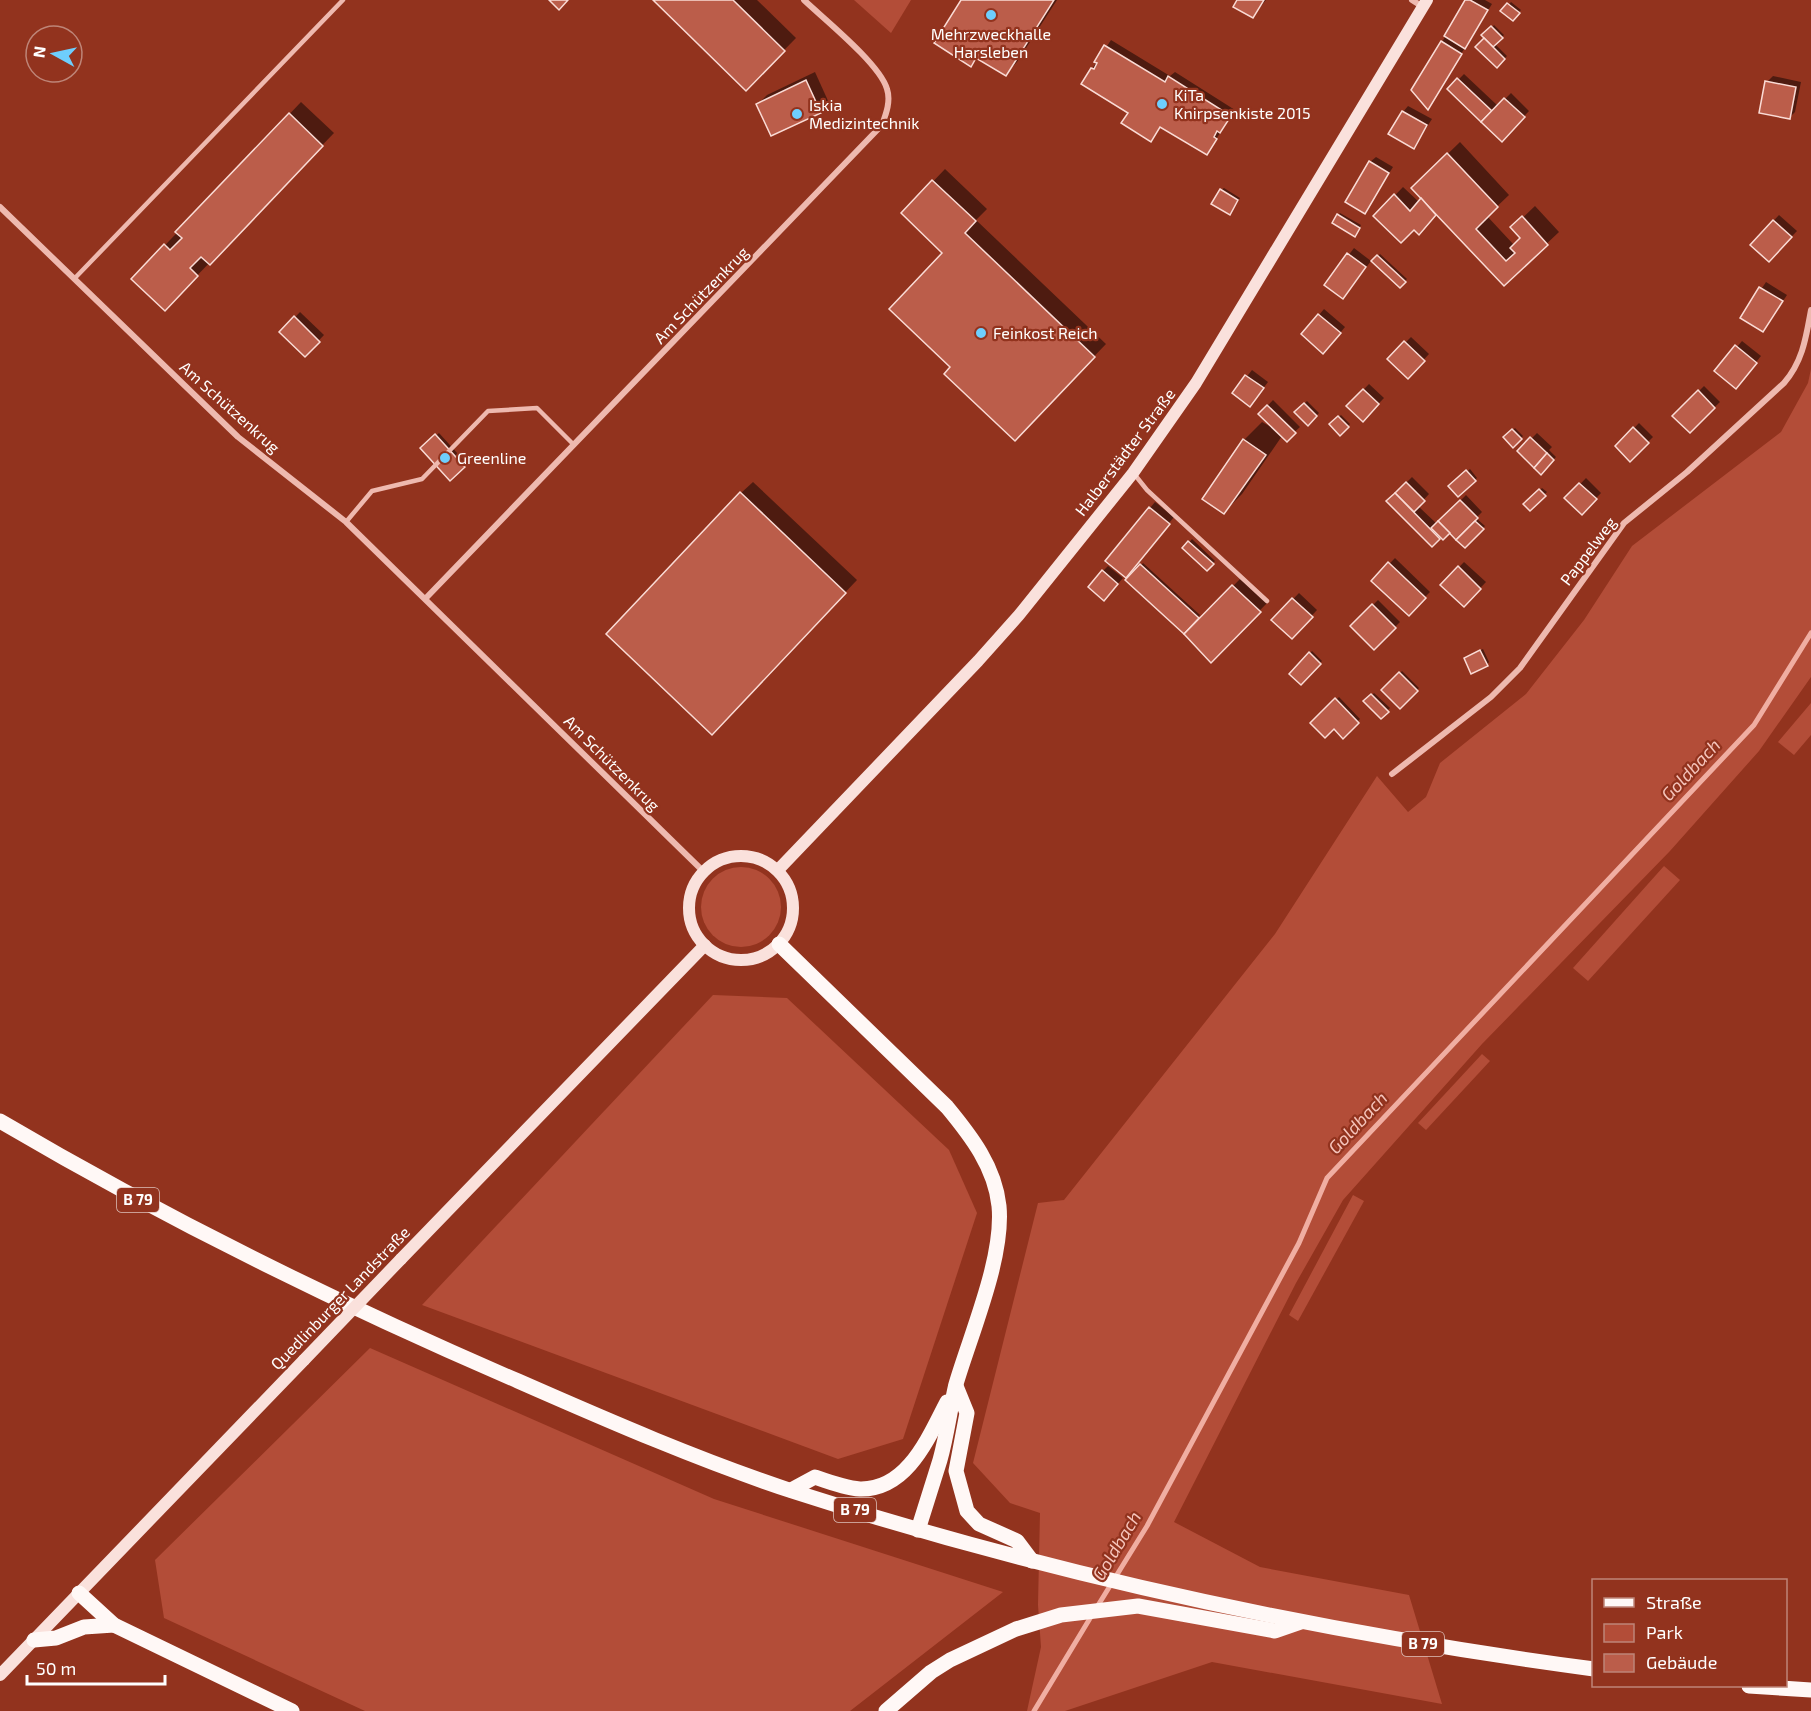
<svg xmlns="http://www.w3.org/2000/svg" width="1811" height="1711" viewBox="0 0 1811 1711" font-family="'Exo 2',sans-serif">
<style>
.green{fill:#b34d38}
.shadow{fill:#0007}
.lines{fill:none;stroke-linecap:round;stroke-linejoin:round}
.stream{stroke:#f0aea2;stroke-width:5}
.building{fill:#bb5d4a;stroke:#fadbd5;stroke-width:1.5}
.service{stroke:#eeb9af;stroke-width:4.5}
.minor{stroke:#eeb9af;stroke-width:6}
.secondary{stroke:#fae1dc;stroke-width:12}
.primary{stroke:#fff8f6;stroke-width:15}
.secondary-bridge{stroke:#fae1dc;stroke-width:12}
.poi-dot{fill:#6ecefd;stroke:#92331e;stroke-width:2}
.labels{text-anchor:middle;stroke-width:4.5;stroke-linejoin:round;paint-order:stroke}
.shield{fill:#92331e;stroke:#dec2bc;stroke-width:1.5}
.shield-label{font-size:15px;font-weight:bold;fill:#fff}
.poi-label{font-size:16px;fill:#fff;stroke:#92331e;text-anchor:start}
.street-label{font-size:16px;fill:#fff;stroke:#92331e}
.water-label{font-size:18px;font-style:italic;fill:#f5c4bb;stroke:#92331e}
</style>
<rect width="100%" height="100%" fill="#92331e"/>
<g class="green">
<path d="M854 0H911L891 33Z"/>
<path d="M1811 369V677L1759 751 1670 851 1482 1044 1343 1200 1296 1283 1174 1522 1260 1567 1409 1595 1442 1704 1212 1662 1065 1711H1027L1041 1647 1038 1605 1040 1513 1010 1503 973 1463 1038 1203 1064 1200 1275 934 1377 776 1408 812 1426 797 1440 763 1526 694 1584 620 1632 546 1781 432 1808 383Z"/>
<path d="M1811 703V735L1794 755 1778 742Z"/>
<path d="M1664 866 1680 880 1588 981 1573 968Z"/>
<circle cx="741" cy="907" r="40"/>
<path d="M713 995 787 998 949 1150 977 1213 903 1439 838 1459 422 1305Z"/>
<path d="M1482 1054 1490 1061 1426 1130 1418 1123Z"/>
<path d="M1353 1195 1364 1201 1298 1321 1289 1315Z"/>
<path d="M370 1348 714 1499 1003 1592 850 1711H365L164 1618 155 1560Z"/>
</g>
<g class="shadow">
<path d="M655 0H757L796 38 746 89Z"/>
<path d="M962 0H1057L1017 62 1006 74 978 57 970 65Z"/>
<path d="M1239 0H1266L1252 17Z"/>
<path d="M1467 0H1485L1492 4 1428 107 1442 42Z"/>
<path d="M1511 2 1521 10 1512 19 1503 11Z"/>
<path d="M1494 25 1504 35 1495 44 1507 56 1497 66 1477 47Z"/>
<path d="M1111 40 1170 76 1175 72 1235 110 1207 153 1161 126 1151 140 1092 69Z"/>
<path d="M815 72 829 103 821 111 772 134 758 104 767 95Z"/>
<path d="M1464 74 1498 106 1511 93 1529 111 1502 140 1449 89Z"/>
<path d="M1773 76 1801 82 1795 112 1789 118 1767 82Z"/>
<path d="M301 102 334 133 165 309 133 279Z"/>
<path d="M1408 106 1432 119 1414 147 1403 112Z"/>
<path d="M1460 142 1509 195 1487 216 1514 245 1522 238 1512 228 1535 206 1559 232 1504 284 1437 213 1428 224 1414 228 1375 216 1403 187 1419 202 1423 198 1425 176Z"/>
<path d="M1376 157 1393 167 1365 212 1370 162Z"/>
<path d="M945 169 987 209 976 220 1106 344 1026 427 952 367 944 253 903 213Z"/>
<path d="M1224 188 1240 198 1232 211 1221 190Z"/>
<path d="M1340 213 1361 225 1357 232 1338 215Z"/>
<path d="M1779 215 1797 231 1769 260 1752 244Z"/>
<path d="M1354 248 1371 261 1348 291 1326 285Z"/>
<path d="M1380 254 1407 279 1400 286 1373 261Z"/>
<path d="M1766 282 1787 295 1763 331 1742 318Z"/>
<path d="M1324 309 1345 327 1329 346 1319 315Z"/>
<path d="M300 312 324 335 305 355 281 332Z"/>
<path d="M1411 337 1429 354 1408 377 1389 359Z"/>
<path d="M1742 341 1761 356 1741 381 1717 371Z"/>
<path d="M1252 370 1268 382 1255 399 1234 393Z"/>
<path d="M1369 384 1384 398 1363 420 1348 406Z"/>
<path d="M1704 386 1720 402 1690 431 1674 416Z"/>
<path d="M1273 400 1300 427 1286 440 1282 436 1242 494 1224 512 1244 440 1262 422 1275 429 1260 414Z"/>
<path d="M1307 401 1319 413 1308 424 1296 412Z"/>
<path d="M1341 415 1350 424 1340 434 1331 424Z"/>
<path d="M1639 423 1653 437 1630 460 1617 446Z"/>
<path d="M1515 428 1523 436 1513 446 1505 437Z"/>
<path d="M439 433 467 464 450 479 422 448Z"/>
<path d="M1537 433 1552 447 1549 450 1556 457 1541 472 1519 451Z"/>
<path d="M1470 469 1477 478 1458 495 1451 486Z"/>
<path d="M1412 477 1429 494 1418 506 1437 524 1466 495 1482 512 1476 518 1485 526 1465 546 1450 531 1432 545 1388 501Z"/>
<path d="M1586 478 1601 493 1582 513 1567 498Z"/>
<path d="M753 482 857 580 723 721 741 493Z"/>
<path d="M1542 488 1547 492 1530 509 1525 504Z"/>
<path d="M1155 502 1174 517 1131 570 1150 508Z"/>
<path d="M1192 539 1215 561 1207 569 1184 548Z"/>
<path d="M1395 558 1430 592 1408 614 1373 581Z"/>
<path d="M1464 562 1486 582 1464 605 1442 585Z"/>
<path d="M1143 563 1200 615 1184 632 1128 580Z"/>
<path d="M1108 566 1123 578 1110 593 1103 571Z"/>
<path d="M1242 577 1268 602 1211 661 1186 634Z"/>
<path d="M1299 593 1317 610 1292 637 1273 620Z"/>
<path d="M1378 600 1400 622 1374 648 1352 626Z"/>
<path d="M1483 649 1489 662 1487 665 1468 656Z"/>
<path d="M1312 651 1322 661 1301 683 1291 674Z"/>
<path d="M1402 671 1419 688 1400 707 1383 690Z"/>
<path d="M1374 693 1390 708 1381 717 1366 701Z"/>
<path d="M1339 697 1360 719 1343 736 1334 727 1312 723Z"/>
</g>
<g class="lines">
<g class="stream">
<path d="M1097 1607 1147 1526 1299 1243 1327 1178 1754 725 1811 633"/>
<path d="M1034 1711 1092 1615"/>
</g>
</g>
<g class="building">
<path d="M549 0H568L559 10Z"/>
<path d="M653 0H733L785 51 746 91Z"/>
<path d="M961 0H1054L1006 76 976 58 971 67 934 43Z"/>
<path d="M1237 0H1264L1253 18 1233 7Z"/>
<path d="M1465 0H1470L1488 10 1465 49 1444 36Z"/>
<path d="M1507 3 1520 13 1513 21 1500 11Z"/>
<path d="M1491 26 1503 38 1493 47 1481 35Z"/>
<path d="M1484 38 1505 59 1497 68 1475 47Z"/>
<path d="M1441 41 1462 54 1428 110 1411 90Z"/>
<path d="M1104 45 1165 82 1168 76 1231 116 1220 133 1217 131 1214 137 1217 139 1207 155 1160 127 1151 142 1121 123 1128 113 1081 84 1091 68 1094 69 1097 63 1094 62Z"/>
<path d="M1457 78 1492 111 1481 122 1447 89Z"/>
<path d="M806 80 821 113 771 136 756 104Z"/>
<path d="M1765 81 1796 87 1790 119 1759 113Z"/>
<path d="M1504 98 1525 117 1502 142 1481 122Z"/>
<path d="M1402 111 1427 125 1414 149 1388 134Z"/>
<path d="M289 113 323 146 210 265 201 257 190 268 198 276 165 311 131 279 164 244 170 250 182 238 175 232Z"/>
<path d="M1447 153 1498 207 1476 229 1506 261 1515 253 1510 248 1520 238 1510 227 1522 216 1548 245 1504 286 1411 188Z"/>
<path d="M1369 161 1389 173 1365 214 1345 202Z"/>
<path d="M932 180 976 221 965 233 1095 357 1015 441 944 374 950 367 889 309 942 253 901 213Z"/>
<path d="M1220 189 1238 200 1230 215 1211 204Z"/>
<path d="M1394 194 1410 211 1421 198 1436 215 1419 235 1414 230 1401 243 1373 216Z"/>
<path d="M1337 214 1360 228 1355 237 1332 223Z"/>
<path d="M1773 220 1792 237 1769 262 1750 245Z"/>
<path d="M1347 253 1366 267 1343 299 1324 285Z"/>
<path d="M1377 255 1406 282 1400 288 1371 261Z"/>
<path d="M1759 287 1783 301 1763 332 1740 318Z"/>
<path d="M1318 314 1341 333 1323 354 1301 334Z"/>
<path d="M294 316 320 342 305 357 279 332Z"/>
<path d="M1404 341 1425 361 1408 379 1387 359Z"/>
<path d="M1735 345 1757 363 1736 389 1714 371Z"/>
<path d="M1245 375 1264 388 1250 407 1232 393Z"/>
<path d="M1363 389 1379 404 1363 422 1346 406Z"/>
<path d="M1698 390 1715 408 1690 433 1672 416Z"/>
<path d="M1304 403 1317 416 1308 426 1294 412Z"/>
<path d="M1267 405 1296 433 1287 442 1258 414Z"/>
<path d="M1338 416 1349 427 1340 436 1329 424Z"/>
<path d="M1633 427 1649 443 1630 462 1615 446Z"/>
<path d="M1512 429 1522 439 1513 448 1503 437Z"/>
<path d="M435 434 465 467 450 481 420 448Z"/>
<path d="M1530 437 1547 453 1534 468 1517 451Z"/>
<path d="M1243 439 1266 455 1224 514 1202 499Z"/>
<path d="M1547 453 1554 460 1541 475 1534 468Z"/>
<path d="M1466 470 1476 481 1458 497 1448 486Z"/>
<path d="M1406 482 1425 501 1414 512 1395 493Z"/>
<path d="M1579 483 1597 499 1582 515 1564 498Z"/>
<path d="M1539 489 1546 496 1530 511 1523 504Z"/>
<path d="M740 492 846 593 712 735 606 634Z"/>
<path d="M1395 493 1440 539 1432 547 1386 501Z"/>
<path d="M1460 500 1478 518 1456 540 1438 521Z"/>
<path d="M1149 507 1170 524 1126 578 1105 561Z"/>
<path d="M1438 521 1450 533 1443 540 1431 528Z"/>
<path d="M1475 521 1484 529 1465 548 1456 540Z"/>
<path d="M1188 541 1214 564 1207 571 1182 548Z"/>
<path d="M1388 562 1426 598 1409 616 1371 581Z"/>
<path d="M1140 564 1199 618 1184 634 1125 580Z"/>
<path d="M1458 566 1481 589 1464 607 1440 585Z"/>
<path d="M1102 570 1118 584 1104 601 1088 587Z"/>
<path d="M1232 585 1261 612 1211 663 1184 634Z"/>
<path d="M1292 598 1313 617 1292 639 1271 620Z"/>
<path d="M1372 604 1396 628 1374 650 1350 626Z"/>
<path d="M1480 650 1488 666 1471 674 1464 658Z"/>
<path d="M1309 652 1321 664 1301 685 1289 674Z"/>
<path d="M1399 672 1418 691 1400 709 1381 690Z"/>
<path d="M1371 694 1389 712 1381 719 1363 701Z"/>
<path d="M1335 698 1359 723 1343 739 1334 729 1325 738 1310 723Z"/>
</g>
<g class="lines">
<g class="service">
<path d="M75 278 343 0"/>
<path d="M1135 475 1147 490 1267 601"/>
<path d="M346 522 372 491 422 479 488 411 537 408 574 445"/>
</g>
<g class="minor">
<path d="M1412 0 1423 7"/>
<path d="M0 207 238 437 346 522 703 871"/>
<path d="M426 598 882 125C886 114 891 101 887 89 880 64 824 19 804 0"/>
<path d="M1392 774 1491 697 1520 668 1624 523 1687 472 1784 383C1803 361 1806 337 1811 310"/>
</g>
<g class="secondary">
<circle cx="741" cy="908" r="52"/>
<path d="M778 870 978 661 1019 615 1133 473 1196 383 1427 0"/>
<path d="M401 1259 705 945"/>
<path d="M0 1675 304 1360"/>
</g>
<g class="primary">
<path d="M779 944 947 1107C971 1136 995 1167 999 1206 1004 1258 971 1333 956 1384 950 1409 947 1435 940 1460 933 1483 925 1507 918 1530"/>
<path d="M0 1121C168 1220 339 1304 518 1381 609 1421 701 1461 795 1492 1055 1576 1323 1633 1594 1669"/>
<path d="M956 1386 967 1413 956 1471 967 1511 979 1524 1017 1541 1032 1561"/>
<path d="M791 1490 815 1477C829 1482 845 1488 860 1489 908 1490 929 1436 947 1402"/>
<path d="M79 1593 114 1625 292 1711"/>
<path d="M34 1640 56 1638 84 1627 114 1625"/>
<path d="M1749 1686 1811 1690"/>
<path d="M886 1711 931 1672 950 1660 1016 1629 1061 1615 1138 1606 1275 1631 1301 1622"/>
</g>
<path class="secondary-bridge" d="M304 1360 401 1259"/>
</g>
<g class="poi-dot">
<circle cx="991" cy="15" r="6"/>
<circle cx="1162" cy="104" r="6"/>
<circle cx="797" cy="114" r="6"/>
<circle cx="981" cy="333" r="6"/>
<circle cx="445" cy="458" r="6"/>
</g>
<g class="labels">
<g class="shield">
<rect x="117" y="1188" width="42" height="24" rx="4.5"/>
<rect x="834" y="1498" width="42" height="24" rx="4.5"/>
<rect x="1402" y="1632" width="42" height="24" rx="4.5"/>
</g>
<g class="shield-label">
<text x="138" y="1205">B 79</text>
<text x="855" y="1515">B 79</text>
<text x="1423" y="1649">B 79</text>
</g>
<g class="poi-label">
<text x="991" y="40" text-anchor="middle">Mehrzweckhalle<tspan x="991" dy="18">Harsleben</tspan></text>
<text x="1174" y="101">KiTa<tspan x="1174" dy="18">Knirpsenkiste 2015</tspan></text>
<text x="809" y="111">Iskia<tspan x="809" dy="18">Medizintechnik</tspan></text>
<text x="993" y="339">Feinkost Reich</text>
<text x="457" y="464">Greenline</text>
</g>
<g class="street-label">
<text transform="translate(701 295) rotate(-46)" y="6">Am Schützenkrug</text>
<text transform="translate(230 407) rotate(42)" y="6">Am Schützenkrug</text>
<text transform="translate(1125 452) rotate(-53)" y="6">Halberstädter Straße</text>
<text transform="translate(1588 551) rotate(-53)" y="6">Pappelweg</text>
<text transform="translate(612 763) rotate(45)" y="6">Am Schützenkrug</text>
<text transform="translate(340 1298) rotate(-46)" y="6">Quedlinburger Landstraße</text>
</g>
<g class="water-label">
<text transform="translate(1691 770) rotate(-47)" y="6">Goldbach</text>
<text transform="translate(1358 1123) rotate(-47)" y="6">Goldbach</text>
<text transform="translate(1117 1546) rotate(-59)" y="6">Goldbach</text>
</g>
</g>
<rect x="1592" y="1579" width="195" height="108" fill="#92331e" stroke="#be8578" stroke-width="1.5"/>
<rect x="1604" y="1598" width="30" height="9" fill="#fff8f6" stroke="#be8578" stroke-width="1.5"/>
<text x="1646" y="1609" font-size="18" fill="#ffffff">Straße</text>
<rect x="1604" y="1624" width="30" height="18" fill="#b34d38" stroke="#be8578" stroke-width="1.5"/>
<text x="1646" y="1639" font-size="18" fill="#ffffff">Park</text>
<rect x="1604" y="1654" width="30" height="18" fill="#bb5d4a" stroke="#be8578" stroke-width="1.5"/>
<text x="1646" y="1669" font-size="18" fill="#ffffff">Gebäude</text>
<g transform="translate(54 54) rotate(278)"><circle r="28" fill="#92331e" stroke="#be8578" stroke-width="1.5"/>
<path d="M0-4.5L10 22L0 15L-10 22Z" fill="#6ecefd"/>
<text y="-9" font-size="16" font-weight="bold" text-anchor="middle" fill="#ffffff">N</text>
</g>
<path d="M27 1675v9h138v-9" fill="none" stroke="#ffffff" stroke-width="3"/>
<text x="36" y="1675" font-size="18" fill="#ffffff" stroke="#92331e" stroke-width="4.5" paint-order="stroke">50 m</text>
</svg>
